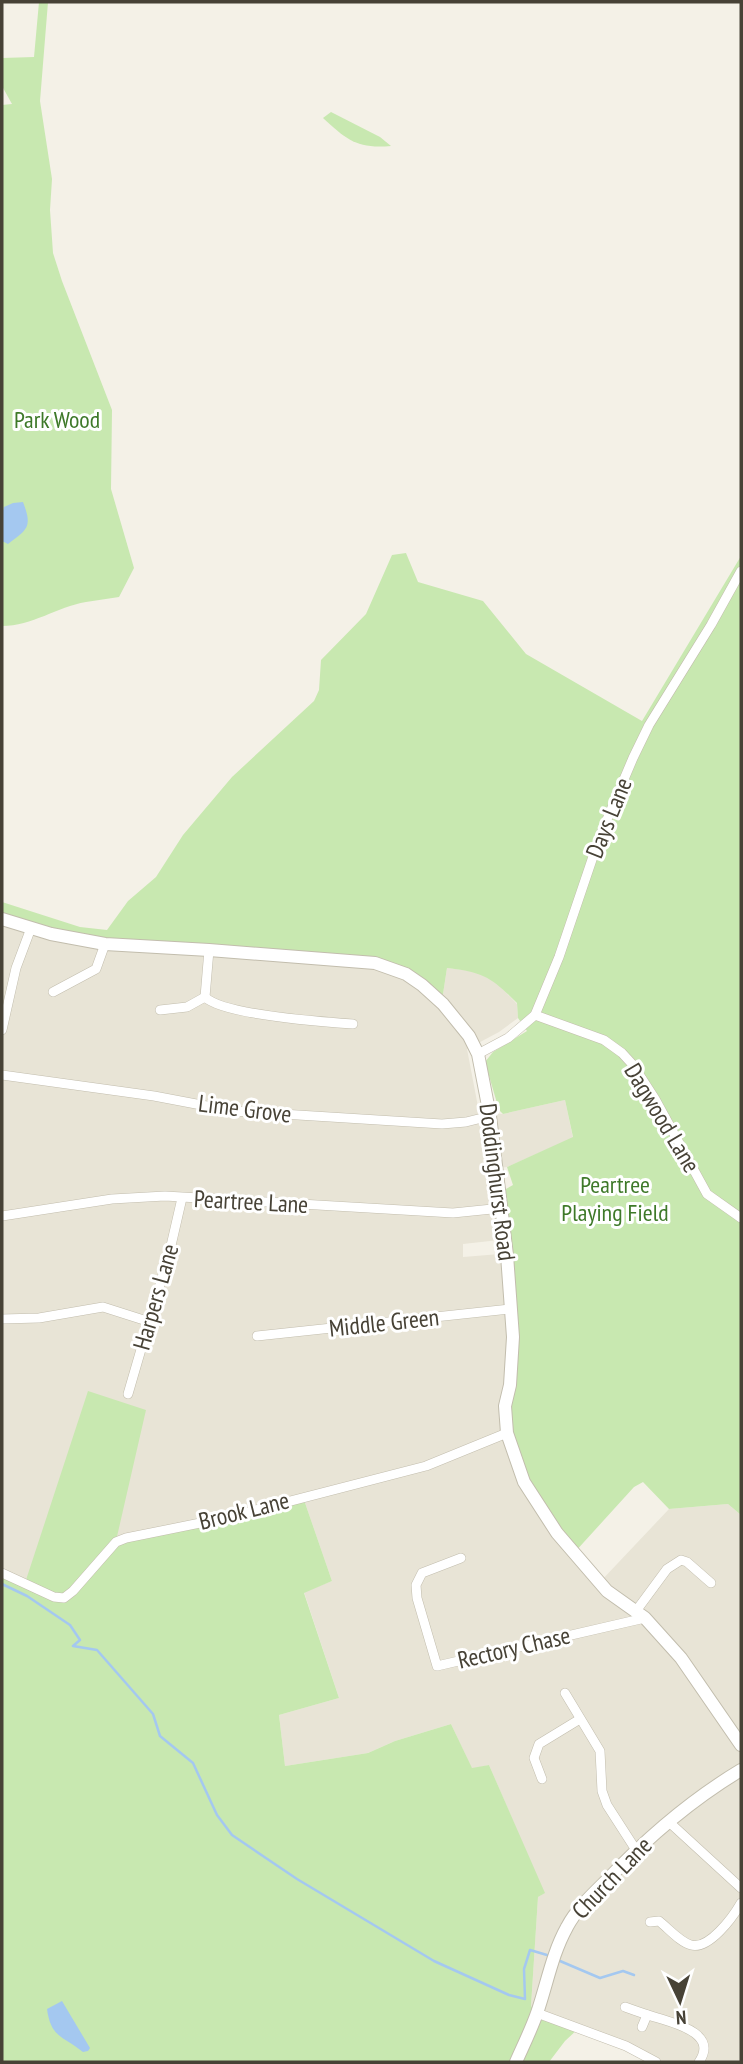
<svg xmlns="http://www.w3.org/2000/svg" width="743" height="2064" viewBox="0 0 743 2064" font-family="'PT Sans Narrow',sans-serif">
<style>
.residential{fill:#e8e4d6}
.green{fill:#c8e8b0}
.water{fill:#a4c8f0}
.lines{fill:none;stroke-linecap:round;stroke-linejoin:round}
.stream{stroke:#a4c8f0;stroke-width:2.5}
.minor-casing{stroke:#c2bdad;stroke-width:10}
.tertiary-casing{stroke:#c2bdad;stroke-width:14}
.minor{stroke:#fff;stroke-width:9}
.tertiary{stroke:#fff;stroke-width:12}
.labels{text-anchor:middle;stroke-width:6;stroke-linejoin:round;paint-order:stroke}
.park-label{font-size:24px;fill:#3e7929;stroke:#fff}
.street-label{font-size:24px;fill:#474236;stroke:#fff}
</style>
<rect width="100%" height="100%" fill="#f4f1e7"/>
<path class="residential" d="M2 920 364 962 443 994 447 968 464 970 480 973 496 982 517 1004 518 1018 499 1032 467 1049 479 1112 503 1114 565 1100 573 1138 507 1167 491 1169 499 1240 463 1244V1257L500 1254 524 1482 600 1582 669 1509 728 1504 741 1515V2062H656L537 2013 531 2006 538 1897 544 1893 489 1765 472 1769 451 1724 395 1741 368 1753 285 1766 279 1715 339 1698 304 1592 332 1581 303 1497 73 1591 2 1573Z"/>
<g class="green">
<path d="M39 2H48L40 101 52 179 50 210 53 253 62 281 112 410 111 489 134 568 119 597C108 599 97 600 86 602 57 607 32 626 2 626V105L12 104 2 86V58L34 57Z"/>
<path d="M331 112 380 137 391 146C357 149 347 140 323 118Z"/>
<path d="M406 553 418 582 483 601 526 654 642 721 741 556V1515L728 1504 669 1509 643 1482 634 1487 574 1553 524 1482 507 1433 510 1385 504 1190 513 1185 507 1167 573 1137 565 1100 503 1114 499 1110 485 1062 493 1052 527 1031 518 1018 517 1003C492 978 484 972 447 968L443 994 437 998 391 967 105 944 2 919V902L80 927 107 930 128 901 156 877 183 835 232 777 314 701 319 690 321 660 366 614 392 555Z"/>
<path d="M88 1391 146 1410 116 1541 303 1497 332 1581 304 1593 339 1698 279 1715 285 1766 368 1753 395 1741 451 1724 472 1768 489 1765 545 1893 538 1897 531 2006 537 2013 579 2028 565 2041 549 2062H2V1573L25 1583Z"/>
</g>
<g class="water">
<path d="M23 502C33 528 27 529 8 544L2 541V514L4 507 13 503Z"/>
<path d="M62 2001 90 2048 88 2051 83 2052C63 2036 51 2038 47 2009Z"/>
</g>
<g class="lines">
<g class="stream">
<path d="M2 1584 27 1596 70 1625 80 1640 73 1646 97 1650 153 1714 160 1736 193 1763 217 1815 232 1835 297 1879 434 1961 509 1995 525 1999 524 1969 530 1950 547 1955"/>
<path d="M560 1961 600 1978 623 1971 634 1975"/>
</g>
<defs>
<g id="minor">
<path d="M209 950 205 997C223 1015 324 1022 353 1024"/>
<path d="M53 992 96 969 105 944"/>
<path d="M160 1010 187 1007 205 997"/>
<path d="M535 1015 604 1040 622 1053 633 1065 655 1099 707 1194 741 1218"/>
<path d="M2 1030 16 968 31 928"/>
<path d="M478 1054 508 1038 535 1015 559 957 600 836 633 758 649 725 711 625 741 571"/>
<path d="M2 1075 154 1096 233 1111 442 1124 466 1122 490 1116"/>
<path d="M2 1216 112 1199 165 1196 453 1213 502 1208"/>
<path d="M2 1319 39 1318 103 1307 150 1322"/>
<path d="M257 1336 510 1309"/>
<path d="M128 1394 170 1250 182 1198"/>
<path d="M461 1558 422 1573 416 1585 417 1598 437 1666 645 1618"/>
<path d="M2 1573 54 1597 64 1598 73 1591 116 1542 126 1538 225 1518 426 1466 507 1433"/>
<path d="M636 1611 667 1569 681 1560 687 1562 711 1583"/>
<path d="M565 1693 600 1751 602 1791 607 1805 636 1850"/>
<path d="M542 1779 534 1758 539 1744 580 1719"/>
<path d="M669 1822 741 1888"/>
<path d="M650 1922 659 1921C669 1929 680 1942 691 1945 709 1950 733 1917 741 1903"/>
<path d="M625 2007C636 2011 647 2015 658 2018 677 2024 718 2034 699 2062"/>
<path d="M537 2013 626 2046 656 2062"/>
<path d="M642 2027 647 2015"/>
</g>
<g id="tertiary">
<path d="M2 919 51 934 105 944 209 950 375 963 406 974 422 985 443 1004 469 1036 478 1054 490 1116 507 1255 513 1337 510 1385 505 1406 507 1433 524 1482 557 1533 607 1591 645 1618 681 1658 741 1745"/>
<path d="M516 2062C523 2046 531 2030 537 2013 547 1984 552 1954 567 1927 577 1908 594 1893 609 1878 649 1836 691 1800 741 1770"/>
</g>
</defs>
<use href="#minor" class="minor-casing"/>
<use href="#tertiary" class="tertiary-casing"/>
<use href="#minor" class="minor"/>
<use href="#tertiary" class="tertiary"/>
</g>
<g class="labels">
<g class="park-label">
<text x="57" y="428">Park Wood</text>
<text x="615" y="1193">Peartree<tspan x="615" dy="28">Playing Field</tspan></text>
</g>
<g class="street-label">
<text transform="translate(609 818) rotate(-68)" y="8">Days Lane</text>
<text transform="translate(245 1109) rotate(7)" y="8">Lime Grove</text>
<text transform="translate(662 1118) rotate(59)" y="8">Dagwood Lane</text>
<text transform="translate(497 1182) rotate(83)" y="8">Doddinghurst Road</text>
<text transform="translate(251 1202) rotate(3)" y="8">Peartree Lane</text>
<text transform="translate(156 1297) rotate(-74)" y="8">Harpers Lane</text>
<text transform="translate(384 1323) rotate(-6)" y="8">Middle Green</text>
<text transform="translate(244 1511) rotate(-14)" y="8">Brook Lane</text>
<text transform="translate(514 1648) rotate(-13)" y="8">Rectory Chase</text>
<text transform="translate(612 1878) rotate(-46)" y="8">Church Lane</text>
</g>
</g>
<rect width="743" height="2064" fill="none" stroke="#474236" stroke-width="7"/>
<g transform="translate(680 2001) rotate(176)" stroke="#ffffff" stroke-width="5" paint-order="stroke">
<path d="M0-5L12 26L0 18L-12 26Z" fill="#474236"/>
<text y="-10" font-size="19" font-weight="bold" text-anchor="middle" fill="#474236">N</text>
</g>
</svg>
